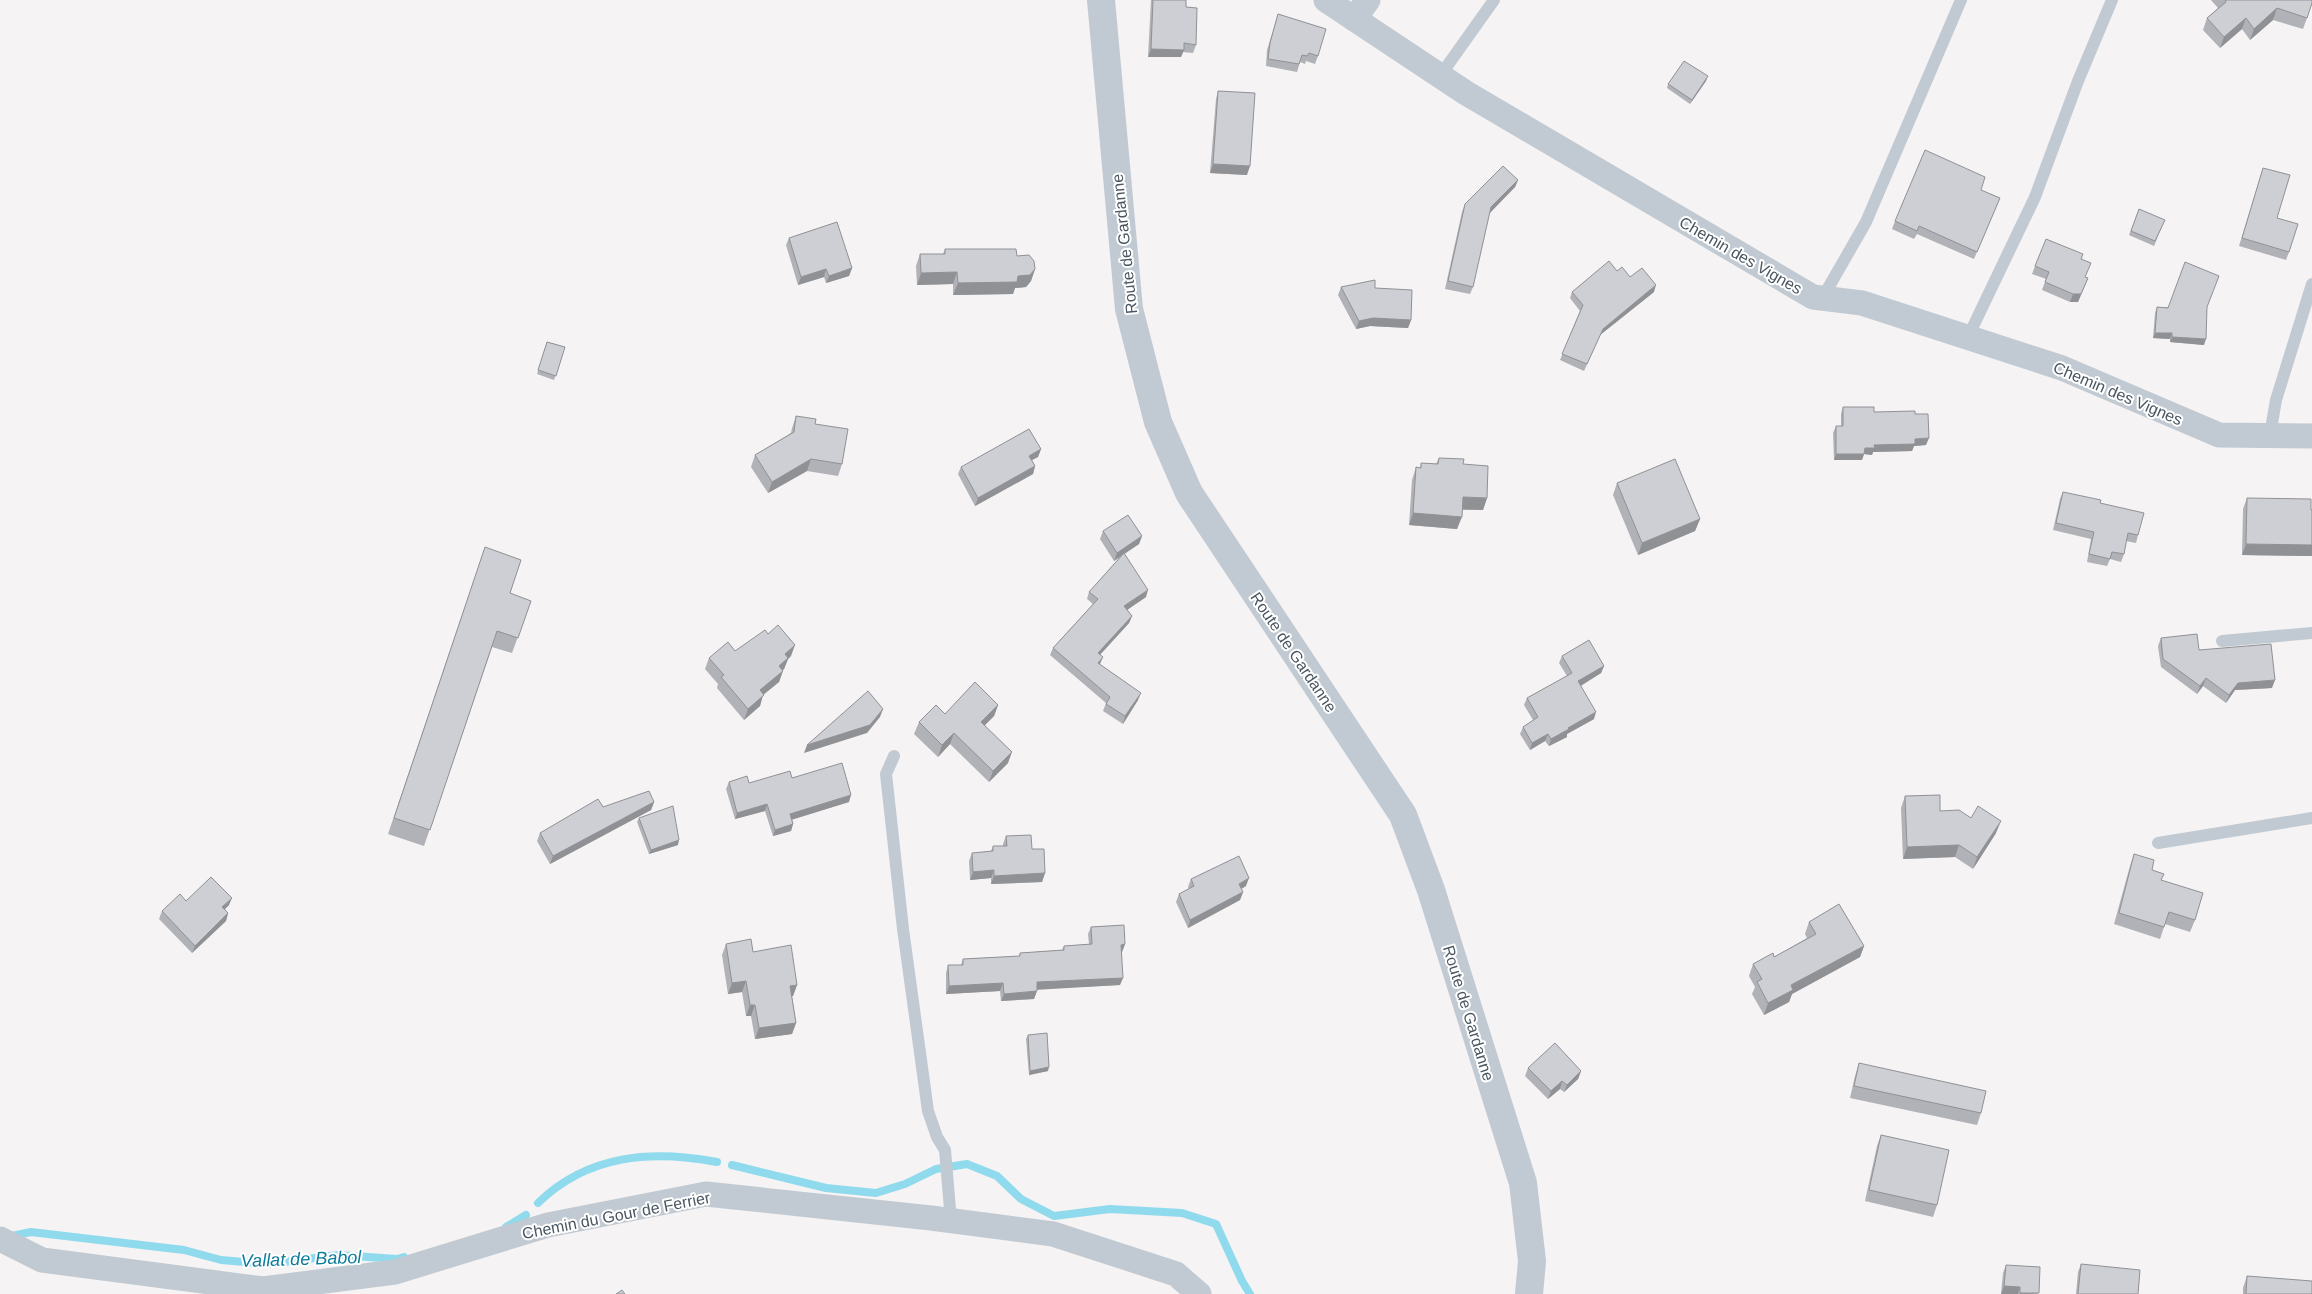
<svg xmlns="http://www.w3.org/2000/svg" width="2312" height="1294" viewBox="0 0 2312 1294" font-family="Helvetica,sans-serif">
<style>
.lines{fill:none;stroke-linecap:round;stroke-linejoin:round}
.stream{stroke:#90daee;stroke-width:8}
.service{stroke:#c1cad2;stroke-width:12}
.minor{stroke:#c1cad2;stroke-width:25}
.tertiary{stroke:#c1cad2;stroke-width:28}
.wall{fill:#b0b2b7}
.shaded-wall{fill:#909195}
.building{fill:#cdcfd5;stroke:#909195}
.labels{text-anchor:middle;stroke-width:4;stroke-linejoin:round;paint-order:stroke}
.street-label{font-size:16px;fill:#4a5661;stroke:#fff}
.water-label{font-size:18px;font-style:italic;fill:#0c7c9b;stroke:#fff}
</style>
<rect width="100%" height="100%" fill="#f5f3f3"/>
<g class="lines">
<g class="stream">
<path d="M732 1165 826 1188 876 1193 905 1184 936 1169 967 1164 997 1176 1021 1199 1054 1216 1110 1209 1182 1213 1216 1224 1242 1281 1250 1294"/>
<path d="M538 1203C588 1154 652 1150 717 1162"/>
<path d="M506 1227 526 1215"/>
<path d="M12 1236 31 1232 184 1250 221 1260 269 1264 338 1255 397 1259 404 1257"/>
</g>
<g class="service">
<path d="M1440 76 1494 0"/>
<path d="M1823 297 1866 222 1961 0"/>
<path d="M1968 337 2035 197 2078 81 2112 0"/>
<path d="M2270 435 2276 400 2312 284"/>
<path d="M2222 641 2312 633"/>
<path d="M894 756 886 774 903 929 928 1111 937 1137 945 1150 951 1221"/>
<path d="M2158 843 2312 818"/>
</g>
<g class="minor">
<path d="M1326 0 1466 93 1813 297 1862 303 2062 368 2219 435 2312 436"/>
<path d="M1354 19 1368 0"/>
<path d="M0 1239 42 1260 263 1289 395 1272 548 1225 706 1194 931 1218 1053 1234 1176 1274 1199 1294"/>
</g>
<path class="tertiary" d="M1101 0 1129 309 1158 422 1189 493 1403 815 1431 890 1523 1183 1532 1261 1529 1294"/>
</g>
<g class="wall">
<path d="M1151 0H1186V7L1196 45 1193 53 1183 52 1181 57H1148Z"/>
<path d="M2211 0H2312L2307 18 2303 29 2273 20 2250 40 2242 29 2220 48 2203 30 2207 18 2218 8Z"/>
<path d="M1278 14 1318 56 1315 64 1306 61 1305 64 1300 62 1297 72 1266 66 1267 50Z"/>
<path d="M1706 81 1690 104 1667 88 1668 84Z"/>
<path d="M1218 91 1247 175 1210 173 1216 99Z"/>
<path d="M2263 168 2277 218 2289 252 2286 260 2239 246Z"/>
<path d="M1518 180 1515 187 1489 213 1473 287 1470 294 1445 289 1462 212 1465 204Z"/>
<path d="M1981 190 2000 198 1974 259 1917 234 1914 239 1892 229 1895 221Z"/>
<path d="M2139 209 2163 224 2154 246 2129 235Z"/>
<path d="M789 238 852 268 849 276 826 283 824 277 798 285 786 245Z"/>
<path d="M945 249 1017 256 1035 269 1031 281 1026 287 1015 288 1013 294 953 295V284L917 285 916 266 920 254H943Z"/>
<path d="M2083 254 2081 259 2085 277 2088 278 2078 302H2070L2042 290 2046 279 2032 274 2035 266Z"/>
<path d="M1617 271 1630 277 1654 292 1600 335 1584 371 1560 360 1580 311 1570 298 1572 292Z"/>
<path d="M1341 287 1375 288 1411 320 1408 328 1370 326 1356 329 1338 295Z"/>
<path d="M2157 307H2207L2204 345 2170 342V339L2153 338 2155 313Z"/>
<path d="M547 342 565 347 554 380 537 374Z"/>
<path d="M1843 407 1874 412 1915 414 1926 445 1914 446 1912 451 1873 452 1872 455 1864 454 1862 460H1834L1833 433 1836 426H1841V414Z"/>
<path d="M796 416 815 424 842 464 838 476 807 471 768 493 751 467 755 455 791 433 792 428Z"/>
<path d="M1041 449 1038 457 1032 460 1035 466 1033 474 975 506 958 474 961 467Z"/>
<path d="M1439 458 1463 464 1487 498 1483 510H1462L1457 529 1409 525 1412 480 1416 467 1420 468 1421 463 1436 464Z"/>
<path d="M1617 483 1700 519 1695 531 1638 555 1613 495Z"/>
<path d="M2063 492 2138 535 2136 543 2126 541 2124 554 2121 562 2110 559 2107 566 2087 562 2091 539 2053 530 2060 499Z"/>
<path d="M2247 498 2312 510V556L2242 555 2243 509Z"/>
<path d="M1103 531 1142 536 1139 544 1124 554 1146 597 1127 610 1132 616 1129 623 1100 655V665L1138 700 1123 724 1103 711 1106 703 1050 655 1053 648 1093 604 1087 599 1089 592 1121 556 1114 561 1100 539Z"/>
<path d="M485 547 510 593 531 601 512 653 492 647 424 846 388 834Z"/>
<path d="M2161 638 2199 650 2272 688 2235 690 2226 703 2203 686 2197 694 2161 667 2158 646Z"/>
<path d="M735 651 791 656 788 659 784 669 783 670 779 682 763 695 760 706 744 720 717 688 718 684 705 669 709 658Z"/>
<path d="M1562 656 1604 666 1601 673 1581 686 1594 719 1567 734V737L1549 746 1545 741 1530 750 1520 734 1523 727 1533 720 1524 705 1527 698 1567 676 1559 663Z"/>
<path d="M998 705 994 716 985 725 1008 763 989 782 950 744 938 757 914 734 919 722 945 714Z"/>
<path d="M792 778 849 802 792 819 793 824 791 831 773 836 765 811 735 819 726 789 729 782 749 783Z"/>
<path d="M1905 796 1940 811 1996 833 1973 869 1955 857 1903 859 1901 808Z"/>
<path d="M654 802 651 810 550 864 537 841 540 833 603 807Z"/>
<path d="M639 818 678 845 649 854 637 822Z"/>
<path d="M1006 836 1032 849 1045 873 1042 882 991 884V878L970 880 969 861 972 853 991 851 993 846H1003V844Z"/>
<path d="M2134 854 2162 880 2195 920 2190 932 2165 924 2160 939 2114 924 2130 866Z"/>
<path d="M1191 879 1246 886 1241 889 1243 892 1240 900 1188 928 1176 902 1179 894 1189 889 1188 887Z"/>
<path d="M186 901 229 905 225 909 228 913 226 921 192 953 159 919 162 911Z"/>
<path d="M1809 922 1864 946 1860 957 1792 994 1789 1002 1764 1015 1752 994 1755 987 1749 976 1753 964 1774 957 1807 938 1805 934Z"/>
<path d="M1091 927 1125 944 1122 952H1121L1120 985 1037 989 1034 999 1001 1001 1000 991 946 994V973L948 965H961L963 959 1019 956 1020 953 1062 950 1064 946 1089 944 1088 934Z"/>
<path d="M726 944 753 952 797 985 793 996H792L796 1023 792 1034 755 1039 751 1016H746L742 992 728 994 722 955Z"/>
<path d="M1028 1035 1048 1071 1029 1075 1026 1039Z"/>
<path d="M1859 1063 1981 1113 1977 1125 1850 1098 1855 1076Z"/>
<path d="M1528 1068 1581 1071 1578 1079 1564 1092 1560 1089 1548 1099 1525 1076Z"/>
<path d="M1881 1135 1937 1205 1933 1217 1865 1201 1877 1146Z"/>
<path d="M2081 1264 2138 1294H2076L2078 1272Z"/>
<path d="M2006 1265 2038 1294H2001L2003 1273Z"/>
<path d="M2247 1276 2312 1294H2243V1288Z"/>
</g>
<g class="shaded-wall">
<path d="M2277 8 2273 20 2250 40 2254 29Z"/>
<path d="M2246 18 2242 29 2220 48 2224 37Z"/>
<path d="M1151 49 1184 50 1181 57H1148Z"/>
<path d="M1708 76 1706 81 1690 104 1692 100Z"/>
<path d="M1213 164 1250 166 1247 175 1210 173Z"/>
<path d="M1518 180 1515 187 1488 215 1491 207Z"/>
<path d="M852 268 849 276 826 283 829 276Z"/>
<path d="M826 269 824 277 798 285 801 277Z"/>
<path d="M1035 269 1031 281 1026 287 1015 288 1013 294 953 295 958 283 1018 276Z"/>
<path d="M957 272 953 284 917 285 921 273Z"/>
<path d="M2088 278 2078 302H2070L2073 294Z"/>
<path d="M1656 285 1654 292 1600 335 1584 371 1603 329Z"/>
<path d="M1373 318 1411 320 1408 328 1370 326 1356 329 1359 321Z"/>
<path d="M2155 333H2172L2170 339 2153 338Z"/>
<path d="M2172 337 2206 339 2204 345 2170 342Z"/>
<path d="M1929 438 1926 445 1914 446 1912 451 1873 452 1872 455 1864 454 1862 460H1834L1836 454 1874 445 1915 439Z"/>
<path d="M1041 449 1038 457 1026 463 1029 456Z"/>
<path d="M811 459 807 471 768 493 772 482Z"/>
<path d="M1035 466 1033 474 975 506 978 498Z"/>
<path d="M1463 497 1487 498 1483 510 1459 509Z"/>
<path d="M1413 513 1462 517 1457 529 1409 525Z"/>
<path d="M1700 519 1695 531 1638 555 1642 543Z"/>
<path d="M1142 536 1139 544 1114 561 1117 553Z"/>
<path d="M2246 544 2312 545V556L2242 555Z"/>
<path d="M1148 590 1146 597 1121 614 1124 606Z"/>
<path d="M1132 616 1129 623 1095 660 1098 653Z"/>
<path d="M795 645 791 656 788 659 784 669 775 677 779 666 785 654Z"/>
<path d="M1103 657 1100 664 1095 670 1098 663Z"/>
<path d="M1604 666 1601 673 1575 689 1578 681Z"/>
<path d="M783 671 779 682 763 695 760 706 744 720 748 709 760 690Z"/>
<path d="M2206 678 2203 686 2197 694 2200 686Z"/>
<path d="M2275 680 2272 688 2235 690 2226 703 2229 695 2238 683Z"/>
<path d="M1141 693 1138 700 1123 724 1125 716Z"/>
<path d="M998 705 994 716 977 733 981 722Z"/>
<path d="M883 709 880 717 867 733 804 753 807 745Z"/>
<path d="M1596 712 1594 719 1567 734V737L1549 746 1551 739 1568 728Z"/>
<path d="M954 733 950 744 938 757 942 745Z"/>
<path d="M1548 734 1545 741 1530 750 1532 743Z"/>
<path d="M1012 752 1008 763 989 782 993 771Z"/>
<path d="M851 795 849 802 788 821 790 814Z"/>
<path d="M654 802 651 810 550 864 553 856Z"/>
<path d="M767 804 765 811 735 819 737 813Z"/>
<path d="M2001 821 1996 833 1973 869 1977 857Z"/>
<path d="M793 824 791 831 773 836 775 830Z"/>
<path d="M679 840 678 845 649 854 651 850Z"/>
<path d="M1959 845 1955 857 1903 859 1907 847Z"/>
<path d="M994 870 991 878 970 880 973 872Z"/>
<path d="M1045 873 1042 882 991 884 994 876Z"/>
<path d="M1249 878 1246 886 1236 892 1239 884Z"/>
<path d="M1243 892 1240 900 1188 928 1190 920Z"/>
<path d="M232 898 229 905 220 914 222 907Z"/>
<path d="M228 913 226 921 192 953 195 946Z"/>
<path d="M1125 944 1122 952H1118L1121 945Z"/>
<path d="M1864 946 1860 957 1792 994 1789 1002 1764 1015 1768 1003 1791 985Z"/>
<path d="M1123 978 1120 985 1034 990 1037 982Z"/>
<path d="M746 981 742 992 728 994 732 983Z"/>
<path d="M1003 983 1000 991 946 994 949 986Z"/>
<path d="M797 985 793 996 786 997 790 986Z"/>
<path d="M1037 991 1034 999 1001 1001 1004 994Z"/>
<path d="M750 1005H755L751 1016H746Z"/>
<path d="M796 1023 792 1034 755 1039 759 1028Z"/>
<path d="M1049 1067 1048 1071 1029 1075 1030 1071Z"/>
<path d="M1581 1071 1578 1079 1564 1092 1567 1085Z"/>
<path d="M1562 1081 1560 1089 1548 1099 1551 1091Z"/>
<path d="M2004 1286 2020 1287 2018 1294H2001Z"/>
<path d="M2020 1293H2039L2020 1294Z"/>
</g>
<g class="building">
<path d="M1153 0H1186V7L1197 8 1196 45 1184 43V50L1151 49Z"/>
<path d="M2225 0H2312V3L2307 18 2277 8 2254 29 2246 18 2224 37 2207 18 2226 2Z"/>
<path d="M1278 14 1326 29 1318 56 1309 53 1307 56 1302 55 1299 64 1268 59 1270 43Z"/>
<path d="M1684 61 1708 76 1692 100 1668 84Z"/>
<path d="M1218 91 1255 93 1250 166 1213 164Z"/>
<path d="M1925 150 1985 177 1981 190 2000 198 1977 252 1919 226 1917 231 1895 221Z"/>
<path d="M1503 166 1518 180 1491 207 1473 287 1448 281 1465 204Z"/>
<path d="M2263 168 2290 175 2277 218 2298 224 2289 252 2242 238Z"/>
<path d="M2139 209 2165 220 2155 241 2131 231Z"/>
<path d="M837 222 852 268 829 276 826 269 801 277 789 238Z"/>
<path d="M2046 239 2083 254 2081 259 2091 263 2085 277 2088 278 2081 294H2073L2045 282 2049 272 2035 266Z"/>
<path d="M945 249H1016L1017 256 1029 255 1034 261 1035 269 1030 275 1018 276 1017 282 958 283 957 272 921 273 920 254H945Z"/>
<path d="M1609 261 1617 271 1622 267 1630 277 1642 268 1656 285 1603 329 1587 364 1562 354 1583 305 1572 292Z"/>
<path d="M2185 262 2219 276 2207 307 2206 339 2172 337V333H2155L2157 307 2168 308Z"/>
<path d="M1375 280V288L1412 290 1411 320 1373 318 1359 321 1341 287Z"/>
<path d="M547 342 565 347 556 376 538 370Z"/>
<path d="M1843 407H1874V412L1915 411V414H1928L1929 438 1915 439V444L1874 445 1875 448H1865L1864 454H1836V426H1843Z"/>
<path d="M796 416 816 419 815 424 848 429 842 464 811 459 772 482 755 455 794 432Z"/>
<path d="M1029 429 1041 449 1029 456 1035 466 978 498 961 467Z"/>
<path d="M1439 458 1464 459 1463 464 1488 466 1487 498 1463 497 1462 517 1413 513 1416 467 1421 468V463L1438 464Z"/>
<path d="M1675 459 1700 519 1642 543 1617 483Z"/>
<path d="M2063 492 2101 500 2100 503 2144 513 2138 535 2128 533 2124 554 2112 552 2110 559 2089 554 2094 532 2056 523Z"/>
<path d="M2247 498 2311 499V510H2312V545L2246 544Z"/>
<path d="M1128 515 1142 536 1117 553 1103 531Z"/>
<path d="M485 547 521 560 510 593 531 601 518 638 497 631 430 830 394 818Z"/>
<path d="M1124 553 1148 590 1124 606 1132 616 1098 653 1103 657 1098 663 1141 693 1125 716 1106 704 1110 697 1053 648 1098 599 1089 592Z"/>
<path d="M778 625 795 645 785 654 788 658 779 666 783 671 760 690 764 695 748 709 721 677 724 675 709 658 728 642 735 651 765 630 768 634Z"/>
<path d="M2197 634 2199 650 2271 644 2275 680 2238 683 2229 695 2206 678 2200 686 2163 659 2161 638Z"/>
<path d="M1589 640 1604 666 1578 681 1596 712 1568 728 1569 729 1551 739 1548 734 1532 743 1523 727 1538 717 1527 698 1572 673 1562 656Z"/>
<path d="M975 682 998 705 981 722 1012 752 993 771 954 733 942 745 919 722 936 705 945 714Z"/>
<path d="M868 691 883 709 870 725 807 745Z"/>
<path d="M842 763 851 795 790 814 793 824 775 830 767 804 737 813 729 782 747 776 749 783 790 771 792 778Z"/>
<path d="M649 791 654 802 553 856 540 833 598 799 603 807Z"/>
<path d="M1940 795V811L1959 810 1971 818 1978 806 2001 821 1977 857 1959 845 1907 847 1905 796Z"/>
<path d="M673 806 679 840 651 850 639 818Z"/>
<path d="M1031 835 1032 849H1044L1045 873 994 876V870L973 872 972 853 993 851V846H1007L1006 836Z"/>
<path d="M2134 854 2154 860 2152 870 2164 874 2161 880 2203 893 2195 920 2169 912 2164 927 2119 913Z"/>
<path d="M1239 856 1249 878 1239 884 1243 892 1190 920 1179 894 1194 886 1191 879Z"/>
<path d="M211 877 232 898 222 907 228 913 195 946 162 911 180 894 186 901Z"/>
<path d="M1839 904 1864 946 1791 985 1793 990 1768 1003 1757 982 1762 979 1753 964 1773 953 1774 957 1816 934 1809 922Z"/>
<path d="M1124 925 1125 944 1121 945 1123 978 1037 982V991L1004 994 1003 983 949 986 948 965H963V959L1020 956V953L1064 950V946L1092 944 1091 927Z"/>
<path d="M751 939 753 952 791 945 797 985 790 986 796 1023 759 1028 755 1005H750L746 981 732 983 726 944Z"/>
<path d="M1047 1033 1049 1067 1030 1071 1028 1035Z"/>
<path d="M1555 1043 1581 1071 1567 1085 1562 1081 1551 1091 1528 1068Z"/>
<path d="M1859 1063 1986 1091 1981 1113 1854 1086Z"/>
<path d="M1881 1135 1949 1150 1937 1205 1869 1190Z"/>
<path d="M2081 1264 2140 1270 2138 1294H2078Z"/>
<path d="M2006 1265 2040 1267 2039 1293H2020V1287L2004 1286Z"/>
<path d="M2247 1276 2312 1281V1294H2246Z"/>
<path d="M622 1290 625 1294H616Z"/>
</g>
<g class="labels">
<g class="street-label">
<text transform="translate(1124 244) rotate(-96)" y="6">Route de Gardanne</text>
<text transform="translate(1741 255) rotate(30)" y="6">Chemin des Vignes</text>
<text transform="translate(2118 393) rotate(23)" y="6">Chemin des Vignes</text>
<text transform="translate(1294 652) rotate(56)" y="6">Route de Gardanne</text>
<text transform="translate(1469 1013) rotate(73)" y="6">Route de Gardanne</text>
<text transform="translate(616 1215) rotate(-11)" y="6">Chemin du Gour de Ferrier</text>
</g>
<g class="water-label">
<text transform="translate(301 1259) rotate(-2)" y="6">Vallat de Babol</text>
</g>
</g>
</svg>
